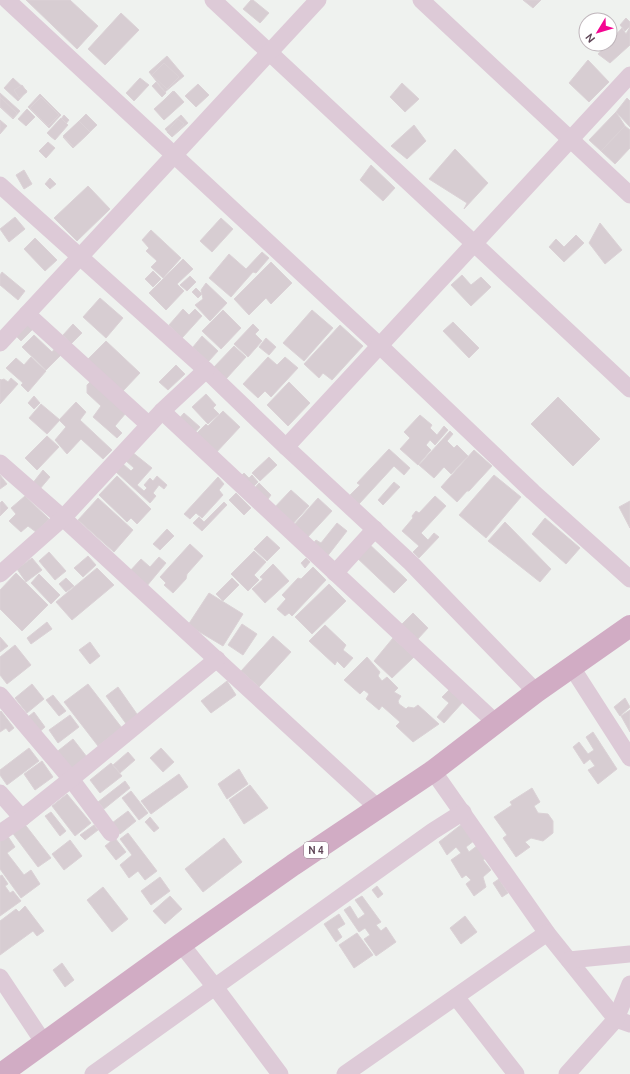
<svg xmlns="http://www.w3.org/2000/svg" width="630" height="1074" viewBox="0 0 630 1074" font-family="Ubuntu,sans-serif">
<style>
.building{fill:#d7cdd2;stroke:#dbd2d6}
.lines{fill:none;stroke-linecap:round;stroke-linejoin:round}
.minor{stroke:#ddcad7;stroke-width:17}
.major{stroke:#d1acc4;stroke-width:22}
.labels{text-anchor:middle;stroke-width:3;stroke-linejoin:round;paint-order:stroke}
.shield{fill:#fff;stroke:#8e7d89;stroke-width:1}
.shield-label{font-size:10px;font-weight:bold;fill:#5e4556}
</style>
<rect width="100%" height="100%" fill="#eff2ef"/>
<g class="building">
<path d="M26 0H70L98 26 77 49Z"/>
<path d="M251 0H253L269 13 260 23 243 9Z"/>
<path d="M523 0H541L533 8Z"/>
<path d="M121 13 139 30 105 65 88 49Z"/>
<path d="M626 18 630 22V26L625 31 620 25Z"/>
<path d="M630 27V45L610 63 598 54 607 44H610V41L622 28 626 34Z"/>
<path d="M167 56 184 76 165 92 149 72Z"/>
<path d="M588 60 609 82 589 102 569 83Z"/>
<path d="M164 63 179 77 167 89 152 75Z"/>
<path d="M13 78 27 91 18 101 4 88Z"/>
<path d="M140 78 149 85 134 101 126 93Z"/>
<path d="M156 82 166 93 162 97 152 86Z"/>
<path d="M402 83 419 99 405 112 390 97Z"/>
<path d="M198 84 209 95 196 107 185 96Z"/>
<path d="M22 85 27 92 19 98 14 90Z"/>
<path d="M173 91 183 101 165 119 155 109Z"/>
<path d="M174 91 184 102 164 120 154 109Z"/>
<path d="M0 93 20 111 13 119 0 107Z"/>
<path d="M40 94 61 115 49 128 28 107Z"/>
<path d="M0 97 17 113 13 118 0 106Z"/>
<path d="M41 97 59 115 48 126 30 108Z"/>
<path d="M627 98 630 101V127L616 112Z"/>
<path d="M27 109 35 117 26 126 18 119Z"/>
<path d="M616 112 625 126 601 151 589 140Z"/>
<path d="M86 114 97 125 73 148 63 137Z"/>
<path d="M64 115 69 120 54 139 49 135Z"/>
<path d="M181 115 188 123 172 137 165 129Z"/>
<path d="M61 118 68 125 55 140 47 133Z"/>
<path d="M178 119 184 124 172 137 167 132Z"/>
<path d="M0 120 7 126 0 134Z"/>
<path d="M79 121 90 132 74 147 63 136Z"/>
<path d="M414 125 426 141 407 159 391 146Z"/>
<path d="M625 126 630 130V148L615 164 601 151Z"/>
<path d="M48 142 55 148 46 158 39 151Z"/>
<path d="M455 149 488 183 464 209 467 203 429 179Z"/>
<path d="M371 165 395 188 383 201 360 180Z"/>
<path d="M24 170 32 184 24 189 16 175Z"/>
<path d="M50 178 56 184 50 189 45 184Z"/>
<path d="M88 186 110 209 77 241 54 218Z"/>
<path d="M15 217 25 229 9 242 0 229Z"/>
<path d="M221 218 233 229 212 252 200 241Z"/>
<path d="M600 223 622 250 605 264 589 243Z"/>
<path d="M151 230 181 258 163 278 151 267 157 261 146 251 149 248 142 240Z"/>
<path d="M576 235 584 243 564 262 549 247 556 239 564 247Z"/>
<path d="M35 238 57 260 45 271 24 249Z"/>
<path d="M262 252 269 258 256 273 253 272 231 297 209 278 229 254 246 269Z"/>
<path d="M183 259 193 269 177 284 184 291 166 310 149 293Z"/>
<path d="M271 262 292 283 271 304 266 298 249 315 234 299Z"/>
<path d="M153 271 161 279 153 287 145 279Z"/>
<path d="M2 272 25 291 18 300 0 285V275Z"/>
<path d="M462 275 471 285 481 277 491 287 471 306 451 285Z"/>
<path d="M190 276 196 282 187 291 180 285Z"/>
<path d="M206 283 227 303 210 321 195 305 203 299 201 290Z"/>
<path d="M196 288 202 294 198 298 192 292Z"/>
<path d="M100 298 123 318 106 338 83 317Z"/>
<path d="M183 309 189 315 195 309 202 316 182 338 169 325Z"/>
<path d="M223 310 241 328 221 349 202 331Z"/>
<path d="M312 310 333 328 304 361 283 343Z"/>
<path d="M29 317 37 325 21 341 13 333Z"/>
<path d="M453 322 479 348 469 358 443 331Z"/>
<path d="M73 324 82 333 71 344 63 335Z"/>
<path d="M253 324 259 330 255 334 262 341 248 357 234 344Z"/>
<path d="M340 325 363 346 332 380 323 373 319 378 304 364Z"/>
<path d="M34 335 52 352 57 346 64 352 46 370 22 347Z"/>
<path d="M202 336 218 351 208 362 193 347Z"/>
<path d="M266 338 276 347 269 355 259 347Z"/>
<path d="M106 341 140 373 122 392 88 359Z"/>
<path d="M234 346 246 357 226 379 214 367Z"/>
<path d="M31 357 46 371 28 392 21 385 23 383 6 368 16 358 24 365Z"/>
<path d="M268 357 277 365 285 357 298 368 271 397 265 391 258 398 243 384Z"/>
<path d="M176 365 185 374 168 390 159 382Z"/>
<path d="M11 378 18 384 0 404V379L1 380 4 379 8 382Z"/>
<path d="M91 381 126 413 115 426 122 433 117 438 93 417 101 406 87 393V385Z"/>
<path d="M289 382 310 403 288 426 267 405Z"/>
<path d="M206 394 216 405 213 408 219 414 208 424 192 407Z"/>
<path d="M34 396 40 403 34 409 28 403Z"/>
<path d="M558 397 600 439 573 466 531 424Z"/>
<path d="M76 402 86 412 80 420 112 450 103 459 81 439 67 454 55 440 66 427 59 420Z"/>
<path d="M41 404 60 420 47 434 29 418Z"/>
<path d="M223 411 240 427 213 456 193 437 206 424 208 426Z"/>
<path d="M184 413 200 427 192 436 176 422Z"/>
<path d="M420 415 432 425 430 428 437 435 444 426 448 430 435 445 430 440 426 445 431 450 418 465 400 449 410 438 404 432Z"/>
<path d="M450 431 453 434 447 441 454 448 457 445 468 456 451 474 444 467 434 478 419 465Z"/>
<path d="M47 436 59 447 37 470 25 458Z"/>
<path d="M389 449 410 468 404 475 394 466 359 504 350 495 360 485 357 483Z"/>
<path d="M474 450 492 466 469 491H467L457 502 441 487Z"/>
<path d="M132 452 152 468 137 485 144 491 147 488 144 485 150 478 153 481 157 476 167 485 164 489 159 485 153 493 156 496 150 503 116 472 123 464 131 471 134 468 125 460Z"/>
<path d="M269 457 277 465 260 481 252 473Z"/>
<path d="M43 470 50 477 39 490 32 484Z"/>
<path d="M244 473 249 478 252 475 258 482 252 488 240 477Z"/>
<path d="M0 475 7 484 0 489Z"/>
<path d="M494 475 521 497 486 538 459 515Z"/>
<path d="M117 476 151 509 137 524 131 518 127 522 99 495Z"/>
<path d="M218 477 224 484 219 490 223 495 202 518 196 513 190 519 184 514Z"/>
<path d="M394 482 400 487 383 505 378 500Z"/>
<path d="M259 483 271 495 265 503 252 491Z"/>
<path d="M291 490 309 506 291 526 273 509Z"/>
<path d="M236 493 251 508 244 515 229 500Z"/>
<path d="M25 496 49 519 36 532 28 526 21 532 9 521 16 514 11 508Z"/>
<path d="M435 496 446 506 421 533 428 540 434 533 439 537 419 558 413 552 419 546 402 531 413 518 412 516 416 511 419 513Z"/>
<path d="M98 498 133 530 114 552 78 520Z"/>
<path d="M318 498 332 511 305 540 292 527Z"/>
<path d="M2 501 8 508 0 516V503Z"/>
<path d="M630 501V528L619 507Z"/>
<path d="M224 502 227 505 202 531 193 523 199 517 204 522Z"/>
<path d="M545 518 580 548 566 564 532 534Z"/>
<path d="M505 522 551 569 540 582 488 541Z"/>
<path d="M337 523 347 531 326 558 311 546 316 540 321 543Z"/>
<path d="M167 529 174 536 160 550 153 544Z"/>
<path d="M267 536 280 548 267 561 254 549Z"/>
<path d="M366 541 407 580 394 593 354 555Z"/>
<path d="M190 544 203 556 187 574 186 579 173 593 164 585 166 583 160 577Z"/>
<path d="M254 551 266 562 254 575 259 580 248 591 231 574Z"/>
<path d="M49 552 66 571 55 580 39 561Z"/>
<path d="M88 556 96 565 83 577 74 568Z"/>
<path d="M159 557 166 563 146 587 129 572 141 559 150 567Z"/>
<path d="M32 558 42 570 26 582 17 569Z"/>
<path d="M306 558 310 562 305 568 301 563Z"/>
<path d="M273 564 289 581 265 603 252 589 263 579 260 577Z"/>
<path d="M313 567 326 580 292 616 289 613 285 616 277 609 286 599 282 595 298 578 301 579Z"/>
<path d="M97 568 114 585 72 620 56 602Z"/>
<path d="M16 573 48 605 22 631 0 609V590Z"/>
<path d="M39 574 60 595 51 604 31 583Z"/>
<path d="M66 578 74 586 66 592 59 584Z"/>
<path d="M232 578 239 585 223 601 216 594Z"/>
<path d="M329 584 346 601 312 634 295 617Z"/>
<path d="M209 593 243 614 223 646 188 625Z"/>
<path d="M413 613 428 628 416 641 399 627Z"/>
<path d="M47 622 52 629 31 644 27 638Z"/>
<path d="M242 624 257 634 243 655 228 645Z"/>
<path d="M325 625 346 645 343 650 353 658 344 668 337 661 335 665 309 641Z"/>
<path d="M273 636 291 652 259 687 241 671Z"/>
<path d="M0 637 8 646 0 652Z"/>
<path d="M393 638 414 657 392 678 374 661Z"/>
<path d="M90 642 100 656 90 664 79 650Z"/>
<path d="M15 645 31 665 7 684 0 675V657Z"/>
<path d="M367 657 380 672 378 676 382 681 387 677 398 688 394 692 401 696 398 701 399 704 406 709 408 707 414 708 418 705 439 724 413 742 396 726 400 722 382 706 379 710 366 699 369 694 364 690 360 694 344 680Z"/>
<path d="M227 681 236 695 211 713 201 701Z"/>
<path d="M32 684 44 699 27 713 15 698Z"/>
<path d="M88 684 122 728 98 746 64 702Z"/>
<path d="M118 687 139 717 127 725 106 696Z"/>
<path d="M449 690 463 702 444 723 437 717 449 703 442 697Z"/>
<path d="M53 695 66 711 59 716 46 700Z"/>
<path d="M625 698 630 707 620 716 614 707Z"/>
<path d="M630 710V732L621 716Z"/>
<path d="M1 711 14 728 9 732 6 728 0 732V712Z"/>
<path d="M34 712 45 727 36 735 24 720Z"/>
<path d="M70 715 79 727 58 743 49 730Z"/>
<path d="M593 732 617 769 598 784 588 770 595 766 590 759 584 764 573 747 579 742 588 754 594 750 586 737Z"/>
<path d="M73 739 87 757 68 772 54 754Z"/>
<path d="M29 748 39 761 7 785 0 775V770Z"/>
<path d="M161 748 174 762 163 772 150 758Z"/>
<path d="M128 752 135 760 120 773 113 765Z"/>
<path d="M42 761 53 777 35 790 24 774Z"/>
<path d="M111 763 122 776 100 793 90 780Z"/>
<path d="M239 769 248 784 227 799 218 784Z"/>
<path d="M179 774 188 787 151 814 141 801Z"/>
<path d="M125 781 130 788 104 809 98 802Z"/>
<path d="M250 785 268 808 244 824 229 800Z"/>
<path d="M532 788 540 802 534 806 538 813 548 814 553 821V833L543 841 531 838 525 842 530 847 516 857 503 838 507 835 494 817 512 805 510 802Z"/>
<path d="M131 791 148 813 139 820 122 798Z"/>
<path d="M67 794 91 823 75 836 52 806Z"/>
<path d="M128 811 136 821 120 834 112 823Z"/>
<path d="M51 812 66 831 60 836 45 816Z"/>
<path d="M150 817 159 828 154 832 145 822Z"/>
<path d="M23 822 51 858 38 867 11 831Z"/>
<path d="M462 824 475 840 466 847 469 852 478 845 486 858 483 860 491 870 483 877 486 887 474 896 466 884 471 880 466 875 462 878 451 860 461 853 456 847 447 855 439 842Z"/>
<path d="M94 825 98 830 85 840 80 835Z"/>
<path d="M128 833 157 871 145 880 138 871 129 878 120 865 132 855 120 839Z"/>
<path d="M7 835 15 847 7 853 24 875 31 870 40 884 21 898 0 869V840Z"/>
<path d="M115 838 126 852 116 860 105 846Z"/>
<path d="M224 838 242 862 203 892 185 869Z"/>
<path d="M70 840 82 856 64 870 52 854Z"/>
<path d="M2 875 8 884 5 886 10 893 13 891 21 901 0 916V876Z"/>
<path d="M160 877 170 891 151 905 141 891Z"/>
<path d="M499 879 508 893 502 897 493 883Z"/>
<path d="M377 886 383 894 378 898 372 890Z"/>
<path d="M103 887 128 919 112 932 87 900Z"/>
<path d="M170 896 182 909 165 924 153 911Z"/>
<path d="M362 896 381 922 376 925 381 931 386 927 396 942 376 956 364 939 370 935 365 928 359 932 344 910 350 906 358 919 365 914 355 900Z"/>
<path d="M25 906 44 931 37 936 33 931 0 955V921L16 909 19 912Z"/>
<path d="M339 914 345 924 337 929 342 937 336 942 324 924Z"/>
<path d="M465 916 477 932 461 944 450 928Z"/>
<path d="M357 933 373 955 354 968 339 945Z"/>
<path d="M62 963 74 980 65 987 53 970Z"/>
</g>
<g class="lines">
<g class="minor">
<path d="M7 0 380 346 533 492 630 579"/>
<path d="M213 0 630 389"/>
<path d="M421 0 630 195"/>
<path d="M0 185 206 370 286 447 411 563 536 692"/>
<path d="M27 314 149 425"/>
<path d="M0 343 318 0"/>
<path d="M162 411 496 723"/>
<path d="M286 447 630 75"/>
<path d="M0 463 63 518 378 808"/>
<path d="M335 573 375 529"/>
<path d="M0 574 63 518 162 411 206 370"/>
<path d="M571 666 630 758"/>
<path d="M0 695 71 779 111 833"/>
<path d="M433 771 547 933 616 1019 630 1024"/>
<path d="M0 793 22 818"/>
<path d="M0 833 22 818 71 779 217 659"/>
<path d="M181 944 215 987 280 1074"/>
<path d="M569 960 630 954"/>
<path d="M0 977 44 1043"/>
<path d="M456 997 516 1074"/>
<path d="M93 1074 433 831 463 812"/>
<path d="M345 1074 547 933"/>
<path d="M567 1074 616 1019 630 984"/>
</g>
<path class="major" d="M1 1074 181 944 293 865 433 771 536 692 630 626"/>
</g>
<g class="labels">
<rect class="shield" x="304" y="842" width="24" height="16" rx="3"/>
<g class="shield-label">
<text x="316" y="854">N 4</text>
</g>
</g>
<g transform="translate(598 32) rotate(232)"><circle r="19" fill="#ffffff" stroke="#bfb5bb"/>
<path d="M0-3L7 15L0 10L-7 15Z" fill="#f40692"/>
<text y="-6" font-size="11" font-weight="bold" text-anchor="middle" fill="#5e4556">N</text>
</g>
</svg>
